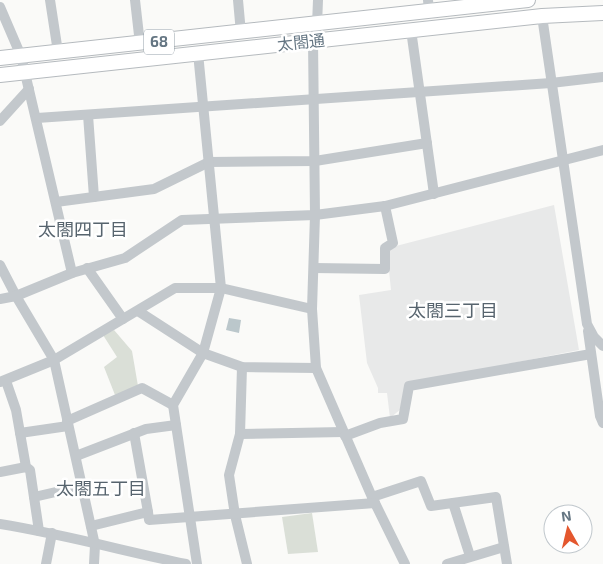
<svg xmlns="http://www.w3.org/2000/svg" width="603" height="564" viewBox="0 0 603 564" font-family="'Exo 2','Noto Sans JP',sans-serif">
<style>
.built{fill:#e8e9e9}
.green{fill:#dadfd7}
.water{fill:#bbc7cb}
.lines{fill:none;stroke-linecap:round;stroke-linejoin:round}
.major-casing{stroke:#b5babe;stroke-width:16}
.minor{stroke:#c3c8cc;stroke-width:10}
.major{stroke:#fff;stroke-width:14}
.labels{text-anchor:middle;stroke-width:5;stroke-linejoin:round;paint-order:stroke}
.shield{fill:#fff;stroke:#939fa8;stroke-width:1}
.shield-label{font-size:15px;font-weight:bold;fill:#657683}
.street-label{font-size:16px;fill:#657683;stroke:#fff}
.neighbourhood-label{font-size:18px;fill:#57646e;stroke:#fff}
</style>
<rect width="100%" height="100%" fill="#fafaf8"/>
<path class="built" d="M554 205 579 350 407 384 401 409 390 418 387 393H378V388L367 363 359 295 391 290 387 251 396 246Z"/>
<g class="green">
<path d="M114 330 132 351 138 386 115 395 104 367 117 357 103 335Z"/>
<path d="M312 513 318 552 288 554 282 517Z"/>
</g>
<path class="water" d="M229 318 241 320 239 333 226 330Z"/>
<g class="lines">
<defs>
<g id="major">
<path d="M0 58 528 0"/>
<path d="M0 75 542 16 603 13"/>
</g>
</defs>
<use href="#major" class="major-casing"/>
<g class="minor">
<path d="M50 0 58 52"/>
<path d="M135 0 140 44"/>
<path d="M238 0 241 33"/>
<path d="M318 0 317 25 313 41 315 215 312 309 316 368 372 497 405 564"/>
<path d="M428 0 429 11"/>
<path d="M0 7 21 56 72 273"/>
<path d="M542 16 587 324 594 337 603 346"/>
<path d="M411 30 434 194"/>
<path d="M88 115 94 197"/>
<path d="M37 118 551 83 603 77"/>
<path d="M0 121 29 89"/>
<path d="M56 202 154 189 209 162 315 161 427 143"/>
<path d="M0 265 16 296 54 360 95 545 94 564"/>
<path d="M87 268 123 319"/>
<path d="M314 268 385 269V248L393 243 385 206"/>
<path d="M0 299 16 296 72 273 125 258 182 220 315 215 385 206 603 150"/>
<path d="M138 311 203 353 242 367 316 368"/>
<path d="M588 331 600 416 603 423"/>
<path d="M242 367 240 434 229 475 235 515 247 564"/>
<path d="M6 381 16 410 26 467 30 470 39 531"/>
<path d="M0 382 54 360 175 288H221L312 309"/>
<path d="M67 421 142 388 173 405"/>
<path d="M20 433 68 426"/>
<path d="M134 433 148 512"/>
<path d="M240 434 343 432"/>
<path d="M345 436 380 423 403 419 409 386 591 354"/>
<path d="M76 456 146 429 176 425"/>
<path d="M0 472 26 467"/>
<path d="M34 497 82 486"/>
<path d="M372 497 421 481 431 506 496 497 507 564"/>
<path d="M453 503 470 556"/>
<path d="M0 524C62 534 124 551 186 564"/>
<path d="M91 526 148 512 149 520 375 503"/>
<path d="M46 564 52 533"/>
<path d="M197 564 173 405 203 353 221 288 198 53"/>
<path d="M447 564 504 547"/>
</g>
<use href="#major" class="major"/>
</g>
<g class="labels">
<rect class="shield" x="144" y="29.5" width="30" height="25" rx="4"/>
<g class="shield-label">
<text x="159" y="47">68</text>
</g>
<g class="street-label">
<text transform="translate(301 42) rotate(-6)" y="6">太閤通</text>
</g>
<g class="neighbourhood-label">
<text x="83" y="236">太閤四丁目</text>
<text x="453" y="317">太閤三丁目</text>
<text x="101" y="495">太閤五丁目</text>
</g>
</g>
<g transform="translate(568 529) rotate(352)"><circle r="24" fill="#ffffff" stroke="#c1c8cd"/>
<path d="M0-4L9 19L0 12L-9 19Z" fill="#e4572e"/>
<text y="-8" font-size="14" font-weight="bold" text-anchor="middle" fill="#657683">N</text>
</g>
</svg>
